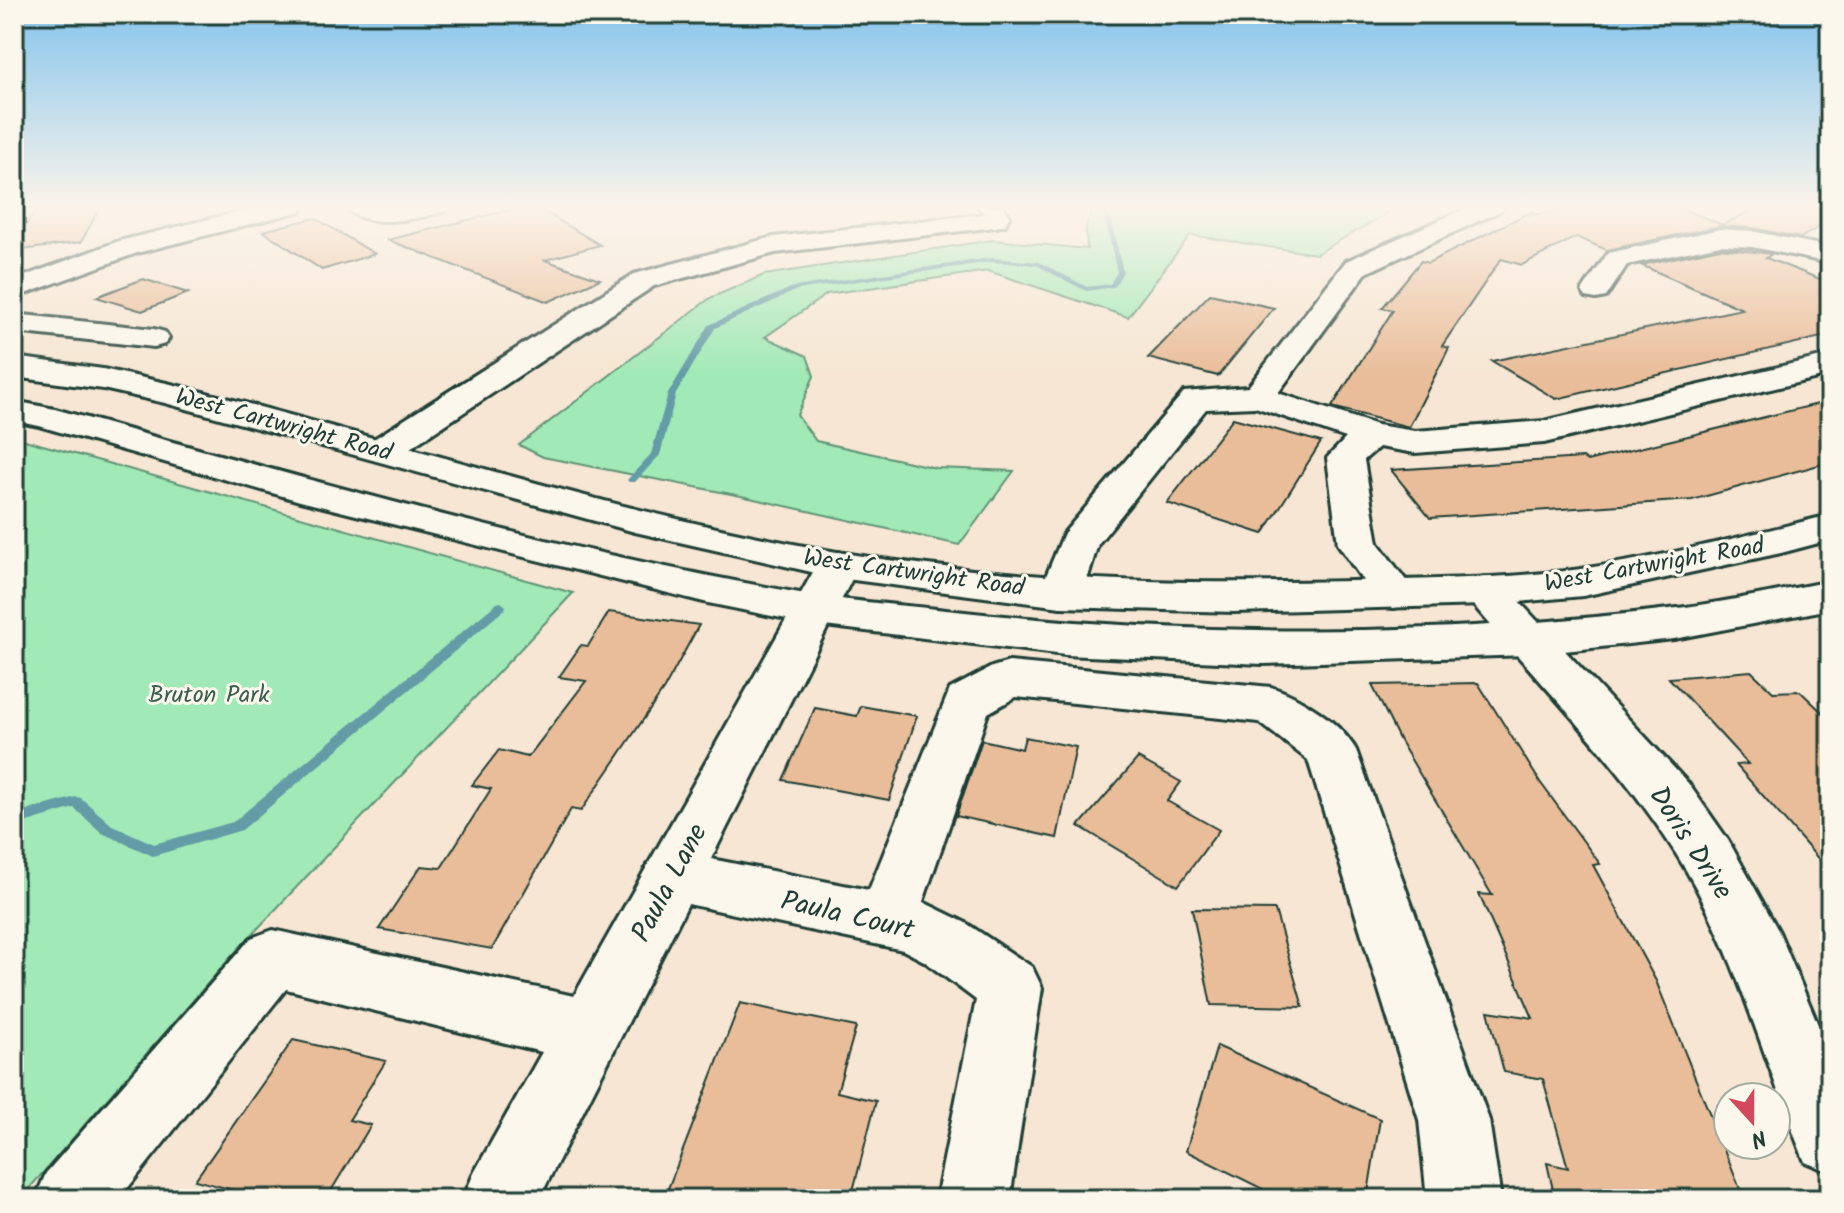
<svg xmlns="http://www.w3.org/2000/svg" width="1844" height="1213" viewBox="0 0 1844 1213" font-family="Kalam,sans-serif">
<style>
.green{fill:#a1e9b6;stroke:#609375;stroke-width:2}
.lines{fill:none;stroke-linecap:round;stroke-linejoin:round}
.stream{fill:#639ca6;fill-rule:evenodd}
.building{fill:#e9bd99;stroke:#1f3d34;stroke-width:2}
.minor-casing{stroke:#1f3d34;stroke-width:6}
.major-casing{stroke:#1f3d34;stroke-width:6}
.minor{fill:#fbf7ec;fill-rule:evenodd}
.major{fill:#fbf7ec;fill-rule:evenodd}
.labels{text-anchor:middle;stroke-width:6;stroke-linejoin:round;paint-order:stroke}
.street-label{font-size:24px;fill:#1f3d34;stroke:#fbf7ec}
.park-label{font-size:24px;fill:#395f4e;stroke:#fbf7ec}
.near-street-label{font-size:28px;fill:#1f3d34;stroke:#fbf7ec}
</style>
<rect width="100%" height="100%" fill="#f6e6d3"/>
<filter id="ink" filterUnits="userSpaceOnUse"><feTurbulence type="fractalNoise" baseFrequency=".0125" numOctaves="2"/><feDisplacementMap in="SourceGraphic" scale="16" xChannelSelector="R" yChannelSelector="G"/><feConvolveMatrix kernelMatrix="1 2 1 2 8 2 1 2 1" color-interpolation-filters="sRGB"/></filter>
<g filter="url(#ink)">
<g class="green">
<path d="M1093 206H1386L1395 209 1316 254 1190 235 1128 317 988 271 827 294 765 337 807 356 814 376 797 415 816 441 936 468 1014 471 959 545 741 496 543 457 519 445 710 298 764 275 993 240 1087 249 1086 227Z"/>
<path d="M14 437 573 593 230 958 20 1199H14Z"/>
</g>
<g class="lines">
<g class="stream">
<path d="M1109 206H1115L1110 215 1123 272 1114 287 1086 291 1036 265 991 262 797 290 715 328 676 394 660 455 635 482H629L627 480 651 454 668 394 709 325 793 287 991 258 1039 262 1087 287 1110 284 1117 272 1104 215Z"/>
<path d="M501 602 506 606 505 609 242 830 153 856 102 833 74 808 14 826V814L76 797 81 798 112 825 154 844 233 822 497 603Z"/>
</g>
</g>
<g class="building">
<path d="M39 206H101L81 242 14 251V243Z"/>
<path d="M524 206H535L600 245 545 260 600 279 548 302 388 240Z"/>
<path d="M1592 206H1675L1723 225 1759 206H1830V221L1800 238 1753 228 1720 226 1607 250 1576 237 1522 265 1501 259 1442 346 1449 348 1409 427 1332 407 1393 310 1382 308 1421 261 1428 263 1534 210 1531 215Z"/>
<path d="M315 218 375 254 322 270 263 231Z"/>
<path d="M1720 248 1772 254 1766 258 1830 283V335L1556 399 1492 361 1742 309 1641 265Z"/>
<path d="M143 279 188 293 142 311 96 297Z"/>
<path d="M1210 294 1274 308 1218 376 1148 358Z"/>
<path d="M1830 401V462L1692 500 1430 518 1391 470 1583 458 1587 461Z"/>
<path d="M1233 418 1321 442 1263 534 1167 503Z"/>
<path d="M609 612 699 625 664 689 581 811 571 809 492 949 379 929 421 866 441 868 491 789 472 785 499 750 528 757 586 681 559 677 581 645 588 646Z"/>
<path d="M1751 671 1773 692 1800 691 1830 720V872L1736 765 1748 764 1669 678Z"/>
<path d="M1478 683 1540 782 1600 864 1593 865 1656 981 1744 1199H1555L1547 1163 1568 1168 1543 1079 1504 1072 1488 1011 1533 1018 1479 894 1492 895 1400 741 1372 685Z"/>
<path d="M861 706 917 716 889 800 783 780 815 708 857 716Z"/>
<path d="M1025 737 1076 747 1057 838 956 816 982 740 1022 749Z"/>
<path d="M1138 758 1181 782 1167 801 1219 830 1178 886 1079 826Z"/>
<path d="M1192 909 1275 910 1303 1007 1211 1005Z"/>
<path d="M740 1003 856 1027 837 1092 876 1101 851 1199H664Z"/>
<path d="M293 1040 386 1061 349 1120 371 1125 326 1199H268L195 1180Z"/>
<path d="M1217 1046 1380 1119 1367 1199H1283L1186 1151Z"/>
</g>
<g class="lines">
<defs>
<g id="minor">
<path d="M263 206H305L301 211 137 253 14 298V280L119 241Z"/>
<path d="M345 206H450L446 211C420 218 365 232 345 206Z"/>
<path d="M978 206H1003L1010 216 1005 225 996 227 775 253 654 286 395 458 382 461 369 458 364 450 369 442 634 274 773 237 984 214Z"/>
<path d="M1472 206H1504L1500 211 1366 273 1278 393 1377 425 1415 431 1544 421 1830 355V375L1544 443 1415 453 1379 447 1364 460 1378 543 1416 594 1409 604 1394 608 1379 604 1338 544 1327 458 1346 438 1255 407 1206 409 1098 544 1083 593 1076 603 1061 607 1046 603 1039 593 1064 533 1184 392 1248 387 1346 261Z"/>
<path d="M1720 229 1752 231 1830 247V263L1752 247 1720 245 1627 265 1606 297 1596 299 1586 297 1582 291 1608 253Z"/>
<path d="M14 314 154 329 165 332 169 338 165 344 154 347 14 332Z"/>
<path d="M838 552 853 556 859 565 711 859 869 890 950 689 992 667 1009 662 1271 687C1300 696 1341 723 1356 750L1489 1120 1501 1199H1427L1419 1120 1308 760 1259 722 1016 697 988 713 923 902 966 923 1032 967 1042 988 1010 1199H936L976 1000 924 961 903 950 688 904 539 1199H463L474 1173 542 1052 286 989 119 1199H35L46 1173 251 938 273 930 574 996 817 565 823 556Z"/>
<path d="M1485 577 1500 581 1688 783 1728 840 1779 932 1830 1053V1172L1805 1162C1765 1065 1739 961 1686 870 1628 772 1544 688 1470 601L1463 591 1470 581Z"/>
</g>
<g id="major">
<path d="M14 357 103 369 171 384C393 439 612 513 837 552 1008 581 1180 585 1353 581 1429 579 1506 579 1581 569 1665 557 1748 535 1830 515V540L1781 553 1583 596 1485 605 1234 612 1061 607 838 578 635 532 165 403 103 389 14 377Z"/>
<path d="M14 401 55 409C305 479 556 551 811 595 856 602 902 605 946 610 1186 637 1429 638 1669 609 1723 603 1777 591 1830 581V609L1674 639 1528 655 1263 664 1065 655 816 625 708 603 300 501 39 426 14 421Z"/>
</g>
</defs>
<use href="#minor" class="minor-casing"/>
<use href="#major" class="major-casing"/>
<use href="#minor" class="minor"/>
<use href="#major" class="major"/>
</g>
</g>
<linearGradient id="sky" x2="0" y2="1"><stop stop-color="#85c4ec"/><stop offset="0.55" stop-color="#fbf4eb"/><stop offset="1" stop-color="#fbf4eb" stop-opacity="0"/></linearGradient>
<rect width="1844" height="376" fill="url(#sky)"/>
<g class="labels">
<g class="street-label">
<text transform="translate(284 424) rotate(15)" y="8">West Cartwright Road</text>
<text transform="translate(1654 564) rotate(-10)" y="8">West Cartwright Road</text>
<text transform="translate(914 572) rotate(8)" y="8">West Cartwright Road</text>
</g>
<g class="park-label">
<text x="209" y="702">Bruton Park</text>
</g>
<g class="near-street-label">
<text transform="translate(1692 842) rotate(57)" y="10">Doris Drive</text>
<text transform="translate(668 882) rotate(-62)" y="10">Paula Lane</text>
<text transform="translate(848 914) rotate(13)" y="10">Paula Court</text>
</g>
</g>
<rect width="1844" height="1213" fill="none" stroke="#fbf7ec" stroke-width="48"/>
<rect x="24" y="24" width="1796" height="1165" fill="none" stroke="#1f3d34" stroke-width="3" filter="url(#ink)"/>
<g transform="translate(1752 1121) rotate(159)"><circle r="38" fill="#fbf7ec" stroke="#a3ada2" stroke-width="2"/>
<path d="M0-6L14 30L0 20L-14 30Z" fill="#d1495b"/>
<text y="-12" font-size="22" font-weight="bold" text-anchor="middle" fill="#1f3d34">N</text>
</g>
</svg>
